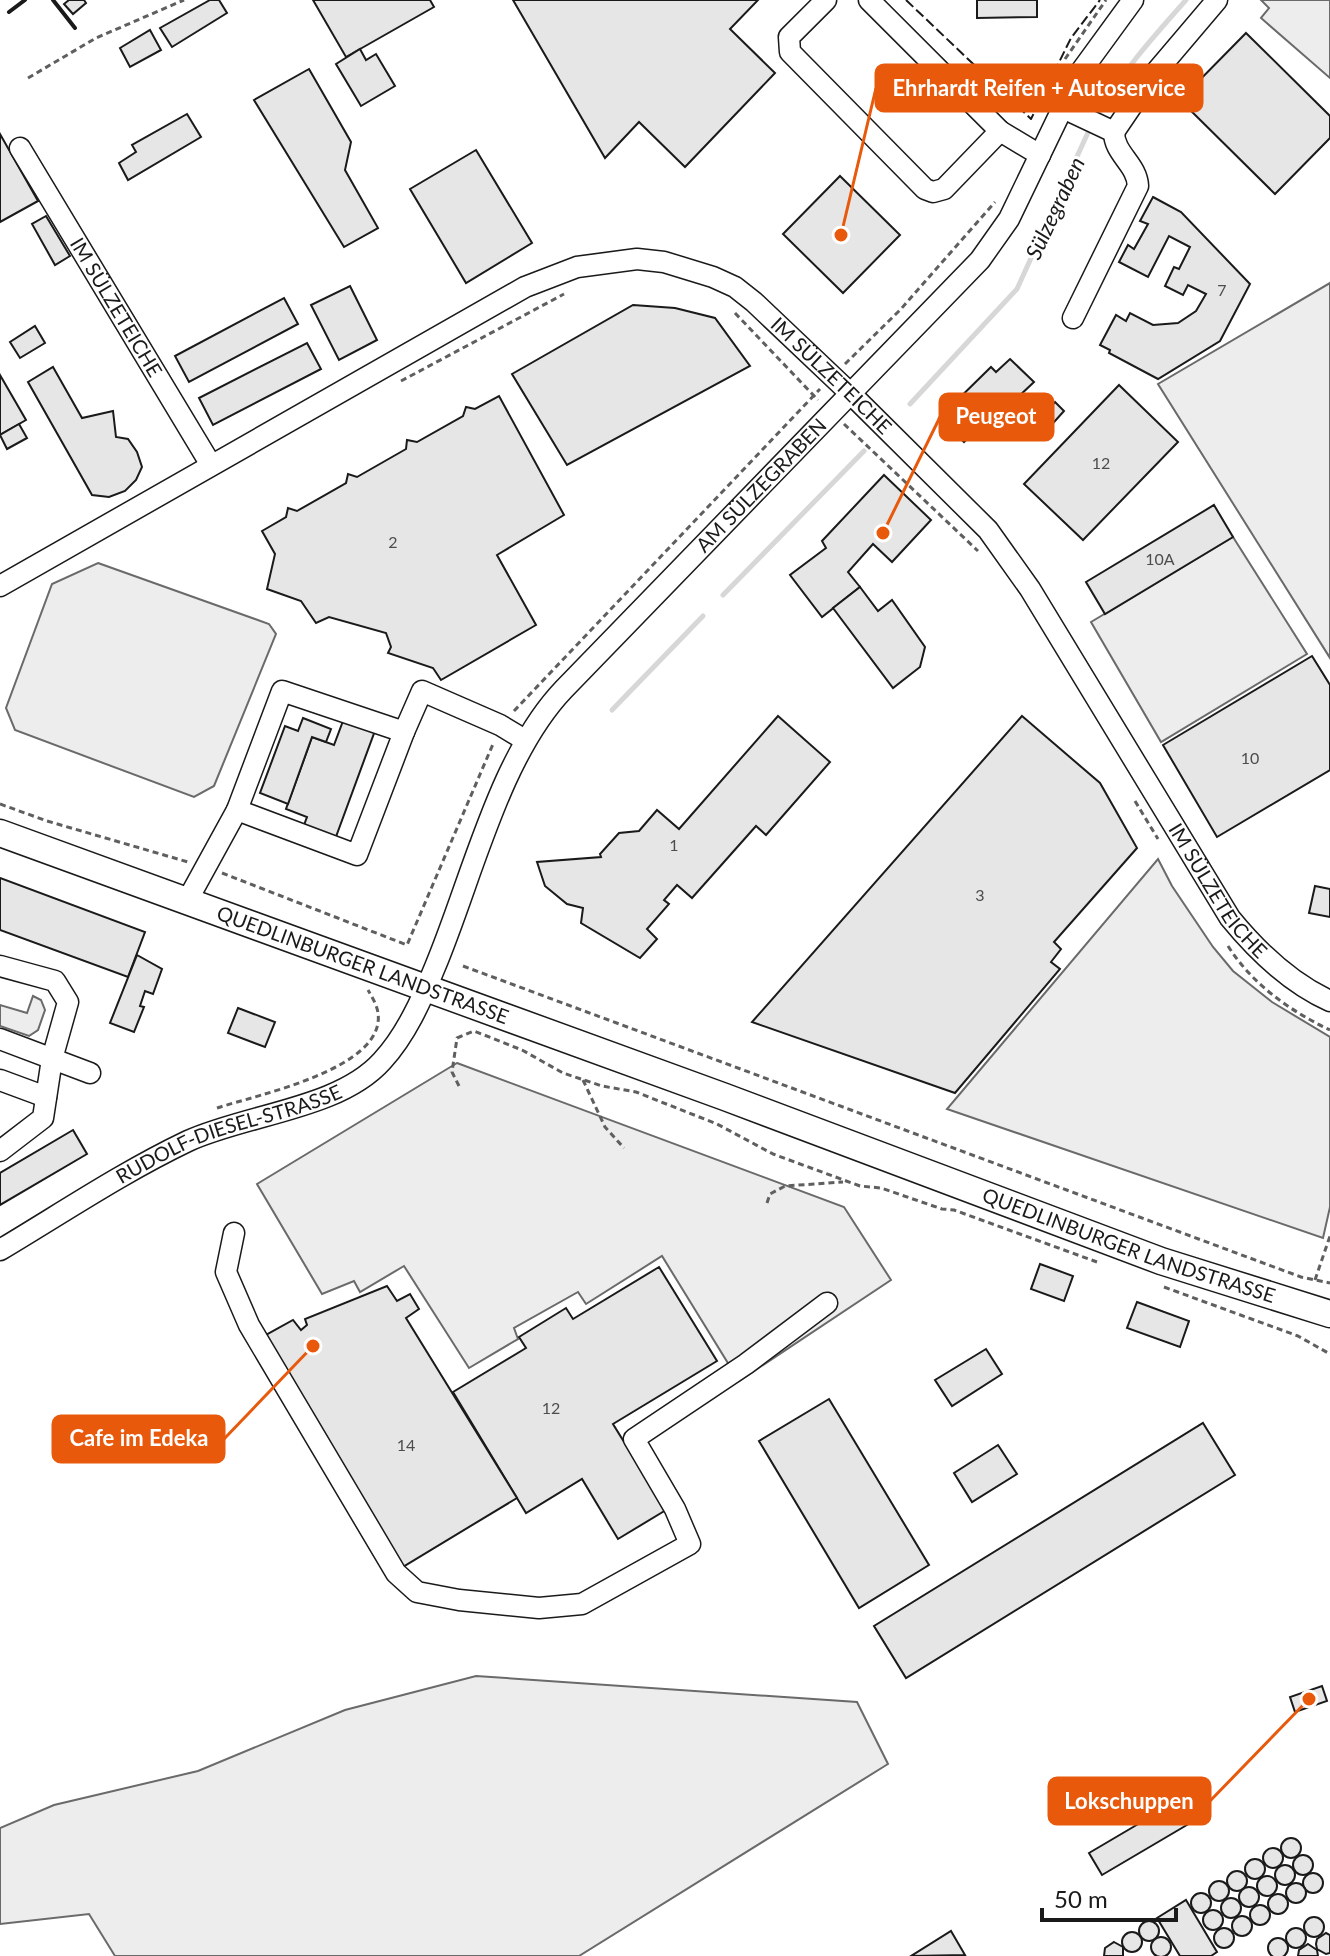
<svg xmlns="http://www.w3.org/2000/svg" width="1330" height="1956" viewBox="0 0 1330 1956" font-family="Lato,sans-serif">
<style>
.built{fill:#ededed;stroke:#6a6a6a;stroke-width:2}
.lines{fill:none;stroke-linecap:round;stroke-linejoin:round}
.stream{stroke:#d7d7d7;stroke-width:5}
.building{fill:#e6e6e6;stroke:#1a1a1a;stroke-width:2}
.minor-casing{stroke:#1a1a1a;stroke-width:23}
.major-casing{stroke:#1a1a1a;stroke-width:29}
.path{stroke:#5f5f5f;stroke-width:3;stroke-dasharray:6 4;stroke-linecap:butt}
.minor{stroke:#fff;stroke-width:20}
.major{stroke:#fff;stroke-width:26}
.fence{stroke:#1a1a1a;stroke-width:2;stroke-dasharray:10 4;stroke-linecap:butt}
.wall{stroke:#1a1a1a;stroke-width:4}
.labels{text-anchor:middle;stroke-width:6;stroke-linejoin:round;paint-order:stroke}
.number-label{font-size:16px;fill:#4d4d4d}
.street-label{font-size:20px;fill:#1a1a1a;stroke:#fff}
.water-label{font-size:22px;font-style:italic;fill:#1a1a1a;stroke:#fff}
.leader{fill:none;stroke:#e8590c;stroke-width:3}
.callout-dot{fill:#e8590c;stroke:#fff;stroke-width:3}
.callout{fill:#e8590c;stroke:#e8590c;stroke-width:3}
.callout-label{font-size:22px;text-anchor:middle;font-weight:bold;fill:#fff}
</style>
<rect width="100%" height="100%" fill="#fff"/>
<g class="built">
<path d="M1261 0H1330V78L1261 18 1269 8Z"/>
<path d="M1330 283V658L1158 384Z"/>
<path d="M1233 537 1307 654 1161 742 1091 622Z"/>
<path d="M98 563 269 624 276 634 214 786 194 797 15 730 6 708 52 584Z"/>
<path d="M1158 859 1172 886 1213 947 1233 971 1272 1002 1330 1037V1207L1323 1238 947 1109Z"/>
<path d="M33 996 41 1000 45 1010 38 1030 29 1036 0 1026V1005L27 1013Z"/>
<path d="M457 1063 844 1207 891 1280 739 1381 662 1256 586 1304 578 1292 514 1328 518 1339 469 1368 404 1266 360 1292 354 1281 322 1294 257 1184Z"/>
<path d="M476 1676 857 1702 888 1764 579 1956H115L89 1914 0 1924V1828L54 1805 198 1771 345 1710Z"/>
</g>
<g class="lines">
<g class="stream">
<path d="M1095 119C1119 75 1153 37 1186 0"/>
<path d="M910 404 1017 289 1090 128"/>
<path d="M723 595 864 451"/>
<path d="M612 710 703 616"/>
</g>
</g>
<g class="building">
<path d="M69 0H84L86 3 73 14 64 4Z"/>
<path d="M210 0H219L227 13 172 47 160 28Z"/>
<path d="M313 0H430L434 7 346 57Z"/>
<path d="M513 0H758L730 29 775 73 685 167 639 122 605 158Z"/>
<path d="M977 0H1037V17L977 18Z"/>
<path d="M150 30 161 50 130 67 120 48Z"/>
<path d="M1246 33 1330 116V138L1275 194 1180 100Z"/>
<path d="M360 49 366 60 376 54 395 86 361 106 336 64Z"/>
<path d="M309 69 351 142 345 170 378 228 344 247 254 100Z"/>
<path d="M187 114 201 137 128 180 119 163 136 152 132 145Z"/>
<path d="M0 134 38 201 0 222Z"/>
<path d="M476 150 532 243 466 283 410 189Z"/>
<path d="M840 176 900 235 843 293 783 234Z"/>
<path d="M1153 197 1181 212 1250 284 1220 341 1158 379 1109 353 1110 350 1100 345 1116 315 1126 321 1130 313 1153 325 1178 323 1196 311 1206 294 1188 285 1183 295 1165 286 1174 267 1179 269 1190 247 1169 236 1148 277 1119 262 1128 245 1134 249 1148 224 1140 221Z"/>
<path d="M46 216 70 256 55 265 32 224Z"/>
<path d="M350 286 377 340 339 360 311 305Z"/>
<path d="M284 298 298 324 189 382 175 356Z"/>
<path d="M633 305 675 308 715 318 750 366 567 465 512 374Z"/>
<path d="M35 326 45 343 20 358 10 342Z"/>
<path d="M307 343 321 369 213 425 199 398Z"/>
<path d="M1010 359 1034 382 1016 399 1012 395 964 442 939 418 991 367 996 372Z"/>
<path d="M53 367 82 418 113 411 116 437 128 439 137 452 142 467 136 480 125 491 109 497 92 495 28 382Z"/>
<path d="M0 375 26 420 0 435Z"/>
<path d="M1119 385 1178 442 1083 540 1024 484Z"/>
<path d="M499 396 564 515 497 555 536 625 441 680 433 668 388 653 391 647 386 633 329 617 316 623 301 601 267 589 275 554 262 531 286 517 288 508 297 511 346 483 348 474 357 477 406 449 407 440 417 442 463 416 466 407 475 409Z"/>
<path d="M1055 402 1064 411 1046 431 1037 422Z"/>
<path d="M19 424 27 438 7 449 0 435Z"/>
<path d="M884 475 931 520 892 562 873 544 848 572 860 587 822 617 790 575 826 548 822 541Z"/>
<path d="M1214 505 1233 537 1105 614 1086 582Z"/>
<path d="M860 587 878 611 892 600 925 647 920 667 893 688 833 608Z"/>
<path d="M1312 656 1330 685V770L1217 837 1163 745Z"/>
<path d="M349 705 380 717 330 853 298 841 307 817 286 809 312 737 334 745Z"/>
<path d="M778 716 830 762 766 835 756 826 692 898 677 885 664 900 669 904 647 929 657 939 640 958 581 923 583 908 567 904 545 886 537 862 601 857 600 854 619 833 639 831 657 810 679 829Z"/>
<path d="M1022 716 1100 783 1137 848 1054 942 1061 949 1051 962 1060 969 955 1093 752 1022Z"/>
<path d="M303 718 331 729 326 742 312 737 288 804 260 793 285 726 298 731Z"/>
<path d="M0 878 145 932 128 977 0 930Z"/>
<path d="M1315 886 1330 889V917L1309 913Z"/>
<path d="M137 955 162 969 153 994 145 991 140 1006 144 1007 134 1032 110 1023Z"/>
<path d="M238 1008 275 1022 265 1047 228 1033Z"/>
<path d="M73 1130 87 1154 0 1205V1173Z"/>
<path d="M1040 1264 1073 1276 1064 1301 1031 1289Z"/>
<path d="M659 1267 717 1361 613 1424 666 1510 618 1539 582 1479 526 1513 453 1392 526 1348 519 1337 566 1308 573 1319Z"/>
<path d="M387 1286 397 1301 410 1294 419 1309 406 1318 517 1498 401 1568 266 1335 293 1320 301 1330 307 1325 305 1319Z"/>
<path d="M1137 1302 1189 1321 1180 1347 1127 1328Z"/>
<path d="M986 1349 1002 1374 952 1406 935 1380Z"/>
<path d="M829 1399 929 1565 859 1608 759 1441Z"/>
<path d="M1203 1423 1235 1475 906 1678 874 1626Z"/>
<path d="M998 1445 1017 1474 972 1502 954 1473Z"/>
<path d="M1322 1686 1327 1701 1295 1712 1290 1697Z"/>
<path d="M1179 1800 1192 1822 1102 1875 1089 1853Z"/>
<circle cx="1291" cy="1848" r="10"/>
<circle cx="1273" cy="1858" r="10"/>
<circle cx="1303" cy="1865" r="10"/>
<circle cx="1255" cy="1869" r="10"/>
<circle cx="1285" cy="1875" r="10"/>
<circle cx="1237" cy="1881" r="10"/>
<circle cx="1313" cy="1883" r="10"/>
<circle cx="1267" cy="1886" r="10"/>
<circle cx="1219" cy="1891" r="10"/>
<circle cx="1296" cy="1893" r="10"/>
<circle cx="1249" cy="1897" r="10"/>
<circle cx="1201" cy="1903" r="10"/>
<circle cx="1278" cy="1904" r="10"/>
<circle cx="1231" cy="1908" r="10"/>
<path d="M1186 1900 1217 1952 1211 1956H1180L1157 1918Z"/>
<circle cx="1260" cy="1915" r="10"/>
<circle cx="1213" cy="1920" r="10"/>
<circle cx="1242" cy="1926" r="10"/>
<circle cx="1314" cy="1927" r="10"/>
<circle cx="1149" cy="1931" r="10"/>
<circle cx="1296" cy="1938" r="10"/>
<circle cx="1224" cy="1938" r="10"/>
<path d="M951 1931 965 1955 911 1956Z"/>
<circle cx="1132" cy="1942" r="10"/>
<path d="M1326 1933 1330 1935V1953L1326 1954 1317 1949 1316 1944 1317 1939Z"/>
<circle cx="1161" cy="1947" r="10"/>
<circle cx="1278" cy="1948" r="10"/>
<path d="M1114 1942 1123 1947V1956H1104L1105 1948Z"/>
<path d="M1308 1944 1317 1950 1318 1956H1298L1299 1950Z"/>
</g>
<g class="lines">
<defs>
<g id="minor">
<path d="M826 0 789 37 790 52 925 189 933 192 944 189 1000 131"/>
<path d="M869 0 1000 131 1040 155"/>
<path d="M1063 108 1114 132 1150 79 1217 0"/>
<path id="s1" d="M20 148 211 465"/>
<path d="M1073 318 1138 186C1137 164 1114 154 1114 132"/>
<path id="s2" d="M0 586 525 287 577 267 637 259 664 262 713 277 735 287 754 302 851 394 988 530 1030 589 1230 918C1257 951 1290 983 1330 1001"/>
<path d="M237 810 357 855 404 732"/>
<path d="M187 901 237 810 282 691 404 732 422 691 500 725 525 740"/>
<path d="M0 966 55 981 68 1002 52 1059 43 1118 0 1151"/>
<path d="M0 1039 90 1073"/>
<path d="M0 1080 46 1097"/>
<path d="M234 1233 226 1272 249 1325 396 1573 417 1592 459 1600 539 1608 582 1604 690 1544 675 1509 634 1439 746 1364 827 1303"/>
<path id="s3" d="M0 1250C62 1213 123 1172 188 1141 247 1114 339 1109 382 1061 406 1035 422 999 435 967 472 879 499 757 564 689L980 260 1009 219 1079 74 1133 0"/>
</g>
<g id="major">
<path id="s4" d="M0 833 725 1097 1161 1261 1330 1314"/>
</g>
</defs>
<use href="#minor" class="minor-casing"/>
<use href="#major" class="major-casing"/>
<g class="path">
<path d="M1065 59 1106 0"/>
<path d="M28 78 96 38 184 0"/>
<path d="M735 313 818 400"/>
<path d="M845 364 901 309 995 202"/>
<path d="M401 381 564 294"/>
<path d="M844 424 978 551"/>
<path d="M514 711 820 389"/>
<path d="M1135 801 1158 839"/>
<path d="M0 804 47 821 188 862"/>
<path d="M222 873 407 945 493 744"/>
<path d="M1228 946C1252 984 1290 1011 1330 1030"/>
<path d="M463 966 1301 1277 1330 1283"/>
<path d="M583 1080 605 1127 624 1148"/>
<path d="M459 1086 452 1072 457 1038 474 1031 522 1050 563 1073 602 1086 636 1092 717 1124 773 1154 860 1186 881 1188 942 1209 954 1210 1097 1262"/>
<path d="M217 1108C256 1095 386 1069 378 1013 377 1005 372 997 368 990"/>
<path d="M767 1203 770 1194 785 1186 843 1182"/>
<path d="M1315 1280 1330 1236"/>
<path d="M1164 1287 1298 1336 1330 1354"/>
</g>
<use href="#minor" class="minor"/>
<use href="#major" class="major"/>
<path class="fence" d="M906 0 1031 119 1071 38 1100 0"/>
<g class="wall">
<path d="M53 0 75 28"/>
<path d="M9 12 25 0"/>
</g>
</g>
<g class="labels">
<g class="number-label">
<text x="1222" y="296">7</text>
<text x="1101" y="469">12</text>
<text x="393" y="548">2</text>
<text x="1160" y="565">10A</text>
<text x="1250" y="764">10</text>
<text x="674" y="851">1</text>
<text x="980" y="901">3</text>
<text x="551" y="1414">12</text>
<text x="406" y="1451">14</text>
</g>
<g class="street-label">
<text dy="7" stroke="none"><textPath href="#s1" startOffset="186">IM SÜLZETEICHE</textPath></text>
<text dy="7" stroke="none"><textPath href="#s2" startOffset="954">IM SÜLZETEICHE</textPath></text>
<text dy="7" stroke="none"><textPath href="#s3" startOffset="1130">AM SÜLZEGRABEN</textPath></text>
<text dy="7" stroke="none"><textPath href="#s2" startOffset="1602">IM SÜLZETEICHE</textPath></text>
<text dy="7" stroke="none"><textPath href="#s4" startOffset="386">QUEDLINBURGER LANDSTRASSE</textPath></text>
<text dy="7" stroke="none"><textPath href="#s3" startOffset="258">RUDOLF-DIESEL-STRASSE</textPath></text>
<text dy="7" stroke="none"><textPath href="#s4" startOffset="1202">QUEDLINBURGER LANDSTRASSE</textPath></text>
</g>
<g class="water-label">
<text transform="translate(1055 208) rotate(-65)" y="8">Sülzegraben</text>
</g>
</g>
<path class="leader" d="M841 235L876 88M883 533L940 417M313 1346L224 1439M1309 1699L1210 1801"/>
<g class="callout-dot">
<circle cx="841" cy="235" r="8"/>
<circle cx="883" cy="533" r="8"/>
<circle cx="313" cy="1346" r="8"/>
<circle cx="1309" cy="1699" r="8"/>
</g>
<g class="callout">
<rect x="876" y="65" width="326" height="46" rx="8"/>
<rect x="940" y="394" width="113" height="46" rx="8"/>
<rect x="53" y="1416" width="171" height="46" rx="8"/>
<rect x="1049" y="1778" width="161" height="46" rx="8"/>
</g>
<g class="callout-label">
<text x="1039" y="96">Ehrhardt Reifen + Autoservice</text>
<text x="996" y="424">Peugeot</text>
<text x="139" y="1446">Cafe im Edeka</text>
<text x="1129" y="1809">Lokschuppen</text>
</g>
<path d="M1042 1908v12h134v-12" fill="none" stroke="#1a1a1a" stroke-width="4"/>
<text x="1054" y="1908" font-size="24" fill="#1a1a1a" stroke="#ffffff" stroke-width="6" paint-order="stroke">50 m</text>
</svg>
